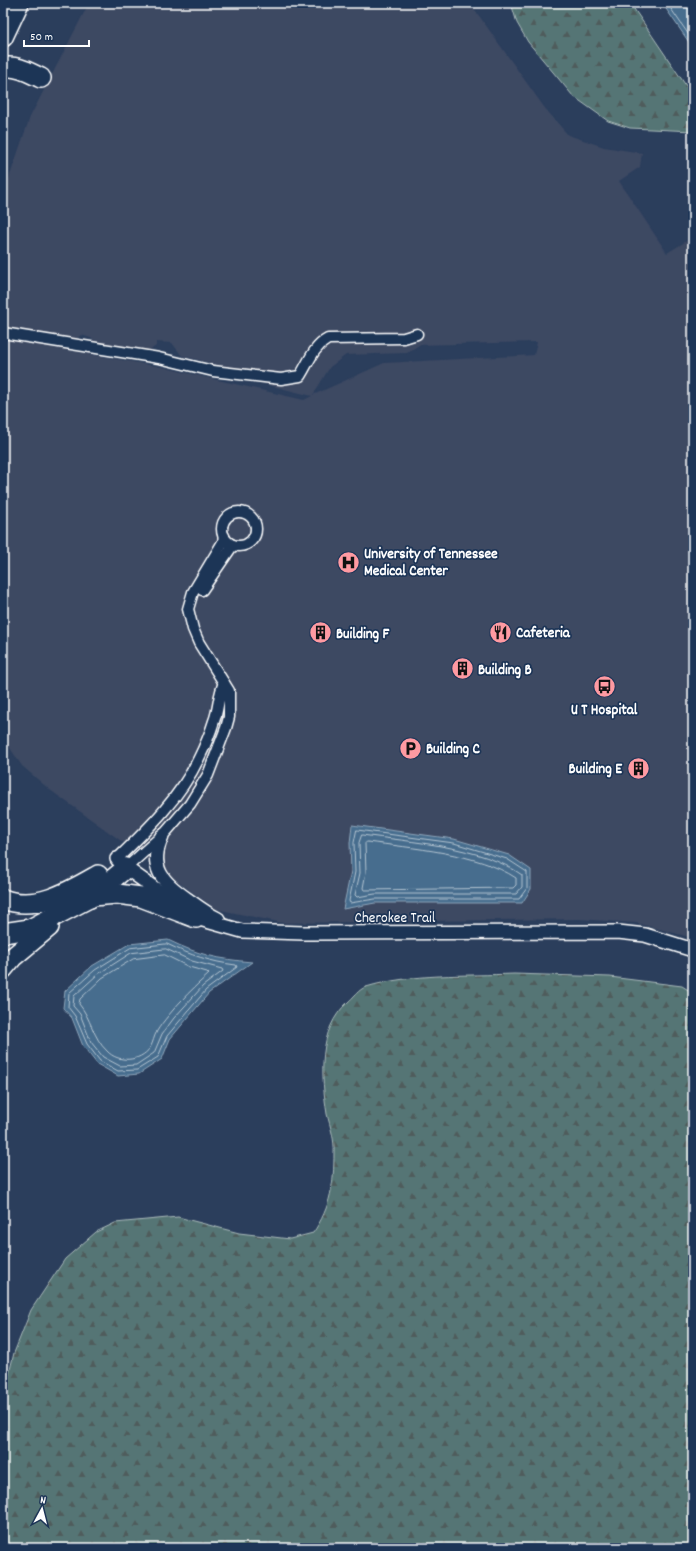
<svg xmlns="http://www.w3.org/2000/svg" width="696" height="1551" viewBox="0 0 696 1551" font-family="Dekko,sans-serif">
<style>
.built{fill:#3c4862;fill-rule:evenodd}
.forest{fill:url(#forest-firs);stroke:#aababa}
.water{fill:#466d8e;stroke:#90a7bb}
.lines{fill:none;stroke-linecap:round;stroke-linejoin:round}
.shore{stroke:#b5c5d2;stroke-width:1}
.minor-casing{stroke:#fff;stroke-width:13}
.tertiary-casing{stroke:#fff;stroke-width:16}
.motorway-casing{stroke:#fff;stroke-width:22}
.minor{stroke:#1d3557;stroke-width:10}
.tertiary{stroke:#1d3557;stroke-width:13}
.motorway{stroke:#1d3557;stroke-width:19}
.labels{text-anchor:middle;stroke-width:3.5;stroke-linejoin:round;paint-order:stroke}
.poi-label{font-size:15px;font-weight:bold;fill:#fff;stroke:#1d3557;text-anchor:start}
.street-label{font-size:15px;fill:#fff;stroke:#1d3557}
</style>
<defs>
<pattern id="forest-firs" width="22" height="20" patternUnits="userSpaceOnUse"><rect width="22" height="20" fill="#547574"/><path d="M5 1l3.5 6h-7zM16 11l3.5 6h-7z" fill="#4f5c5c"/></pattern>
</defs>
<rect width="100%" height="100%" fill="#2b3e5c"/>
<filter id="ink" filterUnits="userSpaceOnUse"><feTurbulence type="fractalNoise" baseFrequency=".025" numOctaves="2"/><feDisplacementMap in="SourceGraphic" scale="8" xChannelSelector="R" yChannelSelector="G"/><feConvolveMatrix kernelMatrix="1 2 1 2 8 2 1 2 1" color-interpolation-filters="sRGB"/></filter>
<g filter="url(#ink)">
<path class="built" d="M89 3H470L544 107 568 135 604 147 642 153 640 167 619 181 667 253 693 237V938L636 923 579 919 283 923 216 909 50 790 22 766 4 739 3 343 10 340 162 367 304 400 312 396 228 375 226 367 182 356 172 343 156 342V346L150 350 139 351 96 344 91 338 81 335 75 340 59 338 10 329 3 325V209L8 181 30 117ZM537 342 534 355 384 363 313 395 330 367 346 355 407 353 419 345Z"/>
<g class="forest">
<path d="M511 3H630L693 96V131L630 128 608 121 573 96 528 42 517 23Z"/>
<path d="M514 974 610 977 682 986 693 993V1548H3V1399L14 1353 31 1310 65 1259 96 1232 115 1223 178 1217 239 1233 290 1239 313 1233C331 1207 334 1183 334 1153 335 1140 330 1126 327 1114 321 1076 317 1030 348 1002 353 998 359 989 366 987 413 973 465 976 514 974Z"/>
</g>
<g class="water">
<path d="M662 3H693V48Z"/>
<path d="M352 825 454 839 509 855 531 870V889L522 903H375L343 909 351 871 350 843Z"/>
<path d="M168 940C199 955 217 959 252 962L209 993 170 1039 162 1059 139 1074 118 1076 97 1064 83 1046 72 1018 63 1008 65 991 92 966 129 944Z"/>
</g>
<g class="lines">
<g class="shore">
<path d="M667 3 693 41"/>
<path d="M357 830 454 843 507 859 527 872V888L519 899H375L350 903 349 901 355 872 354 843Z"/>
<path d="M362 835C410 842 482 846 522 875V887L516 894H375L357 897 355 895 360 873 359 843Z"/>
<path d="M367 842C411 848 479 853 516 878V885L513 888 364 890 363 888 366 872 365 844Z"/>
<path d="M167 944C190 955 211 962 236 965L237 967 206 990 167 1036 158 1057 137 1070 118 1071 100 1061 87 1044 75 1016 68 1007 69 993 95 970 130 948Z"/>
<path d="M166 949 192 961 222 969 223 971 203 986 174 1018 162 1034 154 1053 136 1065 120 1066 103 1057 91 1042 80 1014 73 1006 74 996 98 974 131 953Z"/>
<path d="M165 955 189 967 207 972 209 974C194 987 180 1001 168 1016 164 1021 160 1026 157 1031 154 1036 153 1043 150 1048 140 1062 118 1063 107 1051 93 1038 91 1018 79 1004L80 999 102 978 133 959Z"/>
</g>
<defs>
<g id="minor">
<path d="M3 333 159 358 213 371 281 379 300 376C309 362 313 347 328 339L404 338 417 334"/>
<circle cx="239" cy="529" r="17"/>
<path d="M202 590 233 545"/>
<path d="M117 859C148 829 180 798 199 758 205 746 210 734 214 721 219 709 218 695 224 683"/>
<path d="M126 868 166 832 190 804 208 775 226 728 229 717V691L199 643 193 629 188 609 193 592 223 542 224 536"/>
</g>
<g id="tertiary">
<path d="M162 836C148 867 162 882 187 899 198 907 207 914 218 919"/>
<path d="M117 859 126 868 196 918 242 931 304 933 618 932 645 935 693 950"/>
</g>
<g id="motorway">
<path d="M3 37 19 3"/>
<path d="M3 68C15 64 30 73 41 78"/>
<path d="M90 898 126 868"/>
<path d="M3 899C36 912 70 891 98 875"/>
<path d="M3 933 30 929 93 896 117 894 141 897 196 918"/>
<path d="M3 969 13 957 49 927"/>
</g>
</defs>
<use href="#minor" class="minor-casing"/>
<use href="#tertiary" class="tertiary-casing"/>
<use href="#motorway" class="motorway-casing"/>
<use href="#minor" class="minor"/>
<use href="#tertiary" class="tertiary"/>
<use href="#motorway" class="motorway"/>
</g>
</g>
<defs>
<symbol id="hospital-disc" viewBox="-11 -11 22 22"><circle r="9.5" fill="#ff9aa2" stroke="#1d3557"/><path d="M-5-5h3v3.5h4V-5h3V5h-3V1.5h-4V5h-3Z" fill="#111"/></symbol>
<symbol id="restaurant-disc" viewBox="-11 -11 22 22"><circle r="9.5" fill="#ff9aa2" stroke="#1d3557"/><path d="M-5-6h1v4h1v-4h1v4h1v-4h1v5L-1.5 .5V6h-2V.5L-5-1ZM5-6V6H3V1.5H1.5Q1.5-4 5-6Z" fill="#111"/></symbol>
<symbol id="building-disc" viewBox="-11 -11 22 22"><circle r="9.5" fill="#ff9aa2" stroke="#1d3557"/><path d="M-4-6H4V6H1V3H-1V6H-4ZM-2.5-4.3h1.7v1.8h-1.7ZM.8-4.3h1.7v1.8H.8ZM-2.5-1h1.7V.8h-1.7ZM.8-1h1.7V.8H.8Z" fill="#111"/></symbol>
<symbol id="bus-disc" viewBox="-11 -11 22 22"><circle r="9.5" fill="#ff9aa2" stroke="#1d3557"/><path d="M-5-6H5V4H4V6H2V4H-2V6H-4V4H-5ZM-3.5-4V0h7V-4ZM-3.5 1.2v1.5H-2V1.2ZM2 1.2v1.5H3.5V1.2Z" fill="#111"/></symbol>
<symbol id="parking-disc" viewBox="-11 -11 22 22"><circle r="9.5" fill="#ff9aa2" stroke="#1d3557"/><path d="M-3.5-5.5H1a3.5 3.5 0 0 1 0 7H-1V5.5H-3.5ZM-1-3.4V-.6H.8a1.4 1.4 0 0 0 0-2.8Z" fill="#111"/></symbol>
</defs>
<g fill-rule="evenodd">
<use href="#hospital-disc" x="336" y="550" width="25" height="25"/>
<use href="#restaurant-disc" x="488" y="620" width="25" height="25"/>
<use href="#building-disc" x="308" y="620" width="25" height="25"/>
<use href="#building-disc" x="450" y="656" width="25" height="25"/>
<use href="#bus-disc" x="592" y="674" width="25" height="25"/>
<use href="#parking-disc" x="398" y="736" width="25" height="25"/>
<use href="#building-disc" x="626" y="756" width="25" height="25"/>
</g>
<g class="labels">
<g class="poi-label">
<text x="364" y="558">University of Tennessee<tspan x="364" dy="17">Medical Center</tspan></text>
<text x="516" y="637">Cafeteria</text>
<text x="336" y="638">Building F</text>
<text x="478" y="674">Building B</text>
<text x="604" y="714" text-anchor="middle">U T Hospital</text>
<text x="426" y="753">Building C</text>
<text x="622" y="773" text-anchor="end">Building E</text>
</g>
<g class="street-label">
<text x="395" y="922">Cherokee Trail</text>
</g>
</g>
<rect width="696" height="1551" fill="none" stroke="#1d3557" stroke-width="16"/>
<rect x="8" y="8" width="680" height="1535" fill="none" stroke="#fff" stroke-width="1.5" filter="url(#ink)"/>
<g transform="translate(42 1509) rotate(7)" stroke="#1d3557" stroke-width="3" paint-order="stroke">
<path d="M0-3L7 15L0 10L-7 15Z" fill="#ffffff"/>
<text y="-6" font-size="11" font-weight="bold" text-anchor="middle" fill="#ffffff">N</text>
</g>
<path d="M24 40v6h65v-6" fill="none" stroke="#ffffff" stroke-width="2"/>
<text x="30" y="40" font-size="12" fill="#ffffff" stroke="#1d3557" stroke-width="3" paint-order="stroke">50 m</text>
</svg>
